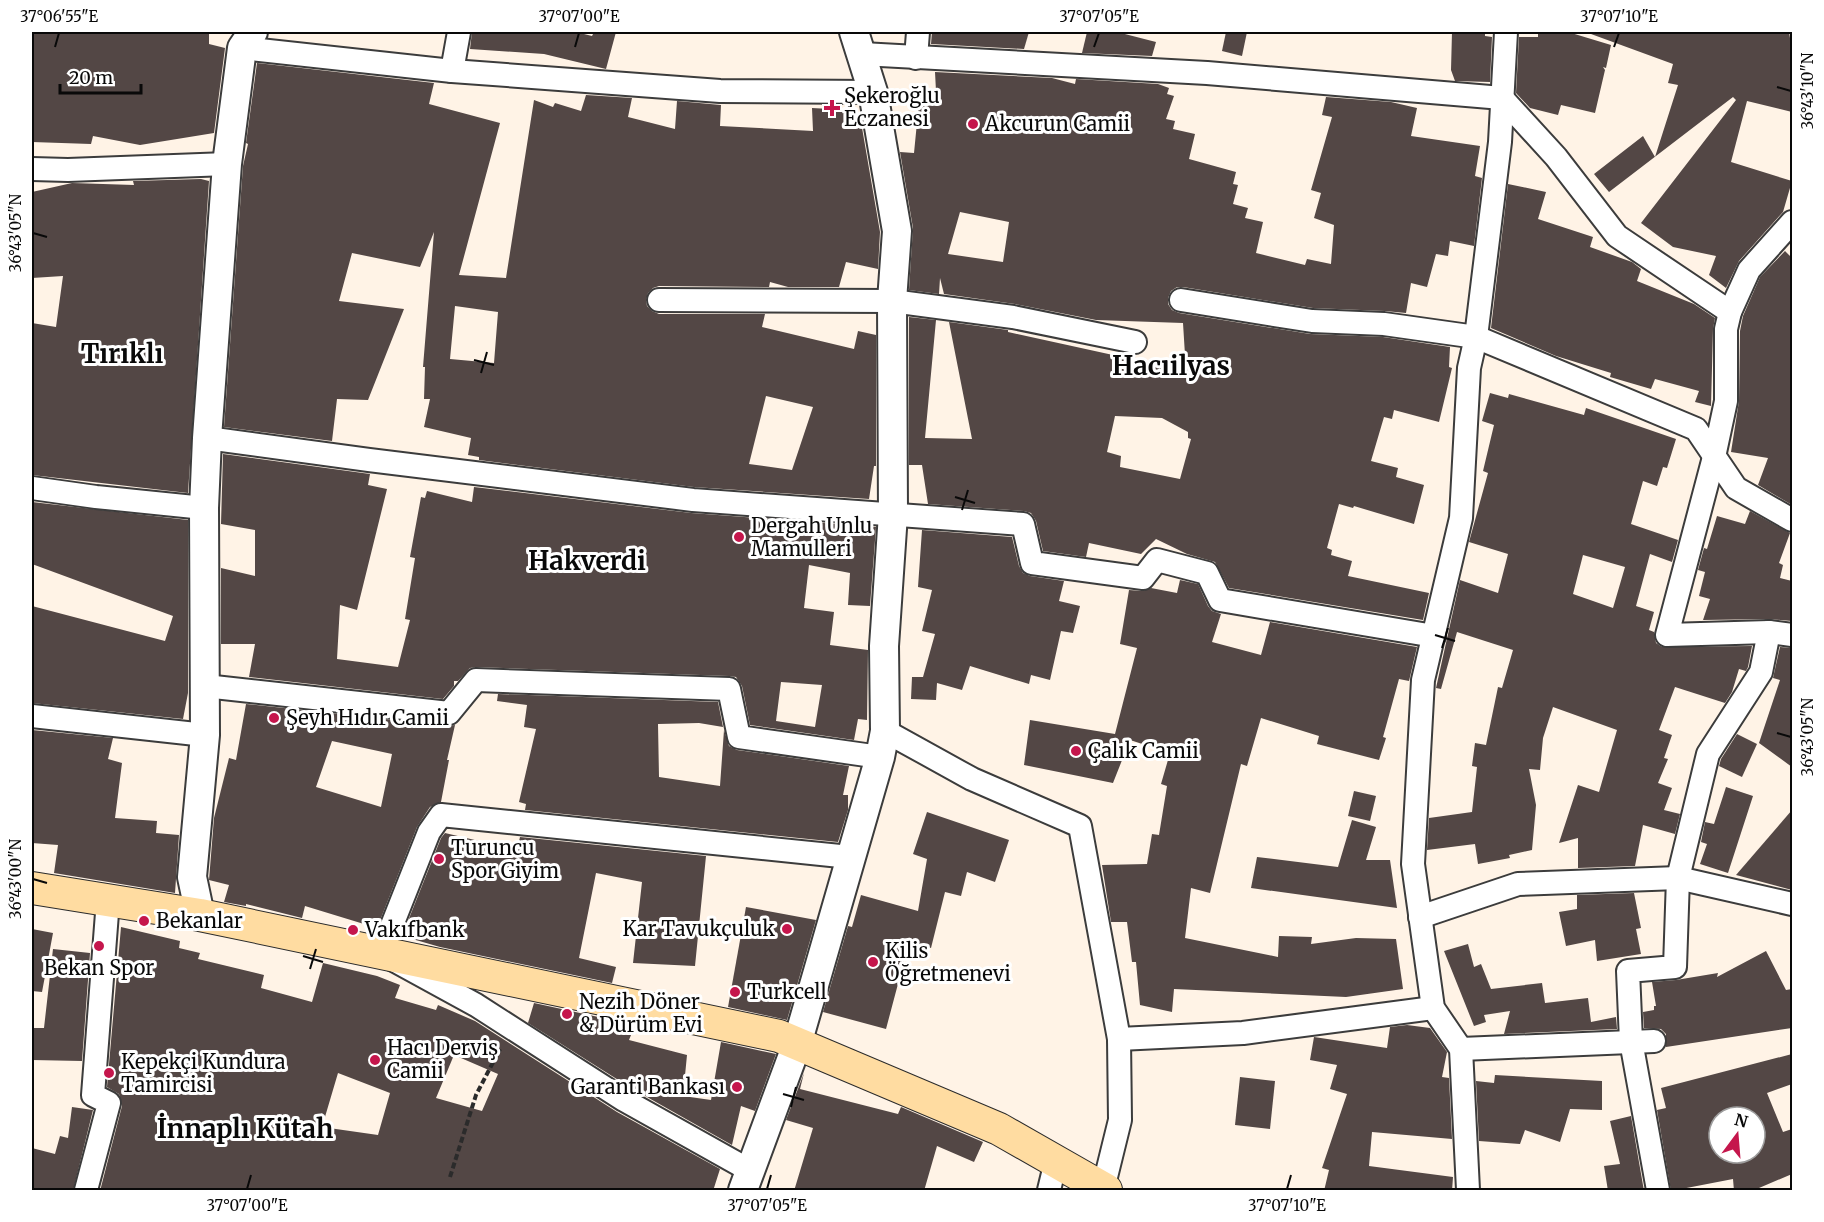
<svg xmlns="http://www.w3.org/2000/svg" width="1824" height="1222" viewBox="0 0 1824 1222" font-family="Merriweather,serif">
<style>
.building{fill:#534745;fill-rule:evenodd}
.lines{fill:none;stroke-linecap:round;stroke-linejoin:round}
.minor-casing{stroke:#3c3c3c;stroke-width:26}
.tertiary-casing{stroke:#3c3c3c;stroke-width:32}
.secondary-casing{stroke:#2b2b2b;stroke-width:34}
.path{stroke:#2b2b2b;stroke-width:4;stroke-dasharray:6 3;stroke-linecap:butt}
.minor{stroke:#fff;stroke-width:22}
.tertiary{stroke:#fff;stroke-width:28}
.secondary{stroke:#ffdca1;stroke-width:32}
.ticks{fill:none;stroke:#090909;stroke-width:2}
.poi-dot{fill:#c5164c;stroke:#fff;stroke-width:2}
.labels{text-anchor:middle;stroke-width:6;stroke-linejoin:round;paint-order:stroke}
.poi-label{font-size:20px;fill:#090909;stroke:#fff;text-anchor:start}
.district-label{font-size:26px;font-weight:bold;fill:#090909;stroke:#fff}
.neatline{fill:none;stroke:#090909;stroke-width:2}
.ticks-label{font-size:15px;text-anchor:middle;fill:#090909}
</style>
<rect width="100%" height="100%" fill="#fff3e6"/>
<g class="building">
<path d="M32 32H209V44L225 48 214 133 140 145 93 136 91 144 32 142Z"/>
<path d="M472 32H576L592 36 594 32H616L606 69 544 54 470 49Z"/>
<path d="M932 32H1029L1024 49 931 44Z"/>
<path d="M1087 32H1117L1156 42 1152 56 1082 53Z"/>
<path d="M1226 32H1247L1242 56 1222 51Z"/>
<path d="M1452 32H1485V36L1492 37 1490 82 1455 81 1451 70Z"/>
<path d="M1538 32H1568L1611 45 1606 68 1603 67 1605 70 1595 113 1561 105 1558 115 1530 108 1516 93 1519 37H1538Z"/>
<path d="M1592 32H1789L1792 50V112L1747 101 1731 162 1792 181 1783 212 1739 261 1726 288 1709 275 1716 256 1673 247 1641 223 1736 100 1733 97 1609 192 1594 174 1643 136 1655 157 1678 85 1668 83 1673 64 1591 34Z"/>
<path d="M257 63 434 83 429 104 500 123 459 275 506 278 534 100 553 107 555 103 581 111 586 95 632 98 628 117 675 129 677 101 721 105 720 126 813 131 812 108 849 110 850 122H861L880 232 878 269 846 262 839 287H788L770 282 769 287 659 286 653 288 648 293 646 301 647 306 652 311 659 314H765L762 327 854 349 858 331 876 335V466H874L869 499 694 487 479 460V457L468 455 471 438 424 427 430 399H424L425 367H423L434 232 420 267 352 253 339 301 404 309 368 400 337 399 332 441 224 427 243 166 248 144 246 143ZM455 306 498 312 494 363 450 359ZM766 396 813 407 792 470 749 464Z"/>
<path d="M935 72 1052 78 1075 84 1076 79 1158 84 1169 88 1167 94 1174 96 1166 119 1175 121 1173 129 1195 134 1189 159 1236 172 1233 184 1238 185 1233 204 1248 208 1245 218 1263 222 1256 253 1305 265 1307 259 1331 264 1334 225 1314 218 1321 193 1311 190 1332 117 1322 115 1326 97 1391 102 1417 108 1411 136 1480 146 1475 176 1482 178 1474 246 1450 241 1448 256 1436 254 1427 287 1411 283 1406 313 1385 311 1313 308 1183 287H1177L1171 291 1168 298V304L1172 310 1179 313 1310 334 1383 337 1450 347 1449 367 1452 368 1439 422 1394 410 1392 419 1384 417 1371 461 1398 468 1396 477 1424 485 1414 524 1354 506 1353 508 1339 504 1327 548 1332 550 1331 555 1352 561 1348 576 1429 593 1423 620 1229 588 1215 562 1187 554 1156 539 1141 554 1089 543 1086 557 1043 551 1036 521 1031 513 1024 511 928 504 922 465H909V317L936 320 925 438 972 439 949 322 1008 330V332L1186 371 1183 323 1096 320 1015 304 944 294 940 278 939 294 909 290 913 228 900 152 914 153 920 92 936 91ZM960 212 1009 222 1003 262 948 254ZM1115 416 1162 418 1188 432V438L1191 439 1180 479 1120 467 1121 456 1107 452Z"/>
<path d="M201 179 209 181 188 493 32 475V323L56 327 63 276 32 278V192L72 183 134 185 133 181Z"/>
<path d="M1508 184 1546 192 1538 219 1593 237 1590 247 1632 262 1641 269 1637 281 1694 304 1715 318 1713 329 1711 406 1695 402 1699 391 1655 379 1651 389 1610 377 1611 373 1556 356 1491 328Z"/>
<path d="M1785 251 1792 258V505L1758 485 1768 458 1731 452 1739 401 1740 331 1743 316 1760 277Z"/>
<path d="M1490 393 1508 398 1509 394 1584 415 1586 408 1676 439 1667 468 1663 467 1657 486 1643 481 1631 524 1678 540 1672 562 1650 554 1636 606 1654 612 1649 630 1654 632 1656 643 1662 647 1752 646 1748 667 1746 671 1739 669 1732 692 1725 703 1675 687 1659 730 1672 735 1664 758 1668 759 1658 783 1672 788 1664 810 1680 814 1675 834 1643 825 1635 866 1578 868V838L1559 843 1578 785 1599 792 1617 730 1553 707 1543 738 1540 770 1529 769 1536 805 1532 850 1509 855 1510 858 1478 864 1475 844 1427 850 1429 818 1472 812 1477 767 1472 766 1475 743 1486 745 1498 687 1502 688 1513 650 1457 632 1441 689 1436 688 1460 580 1498 593 1508 554 1469 542 1488 473 1483 471 1494 425 1482 421ZM1583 555 1625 567 1613 608 1573 594Z"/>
<path d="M223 454 370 474 368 485 387 489 357 610 340 605 337 659 398 667 410 620 405 619 415 558 410 557 421 497 425 498 427 491 472 502 474 487 691 513 876 527 870 606 848 605 850 573 809 565 804 608 834 612 830 645 868 650 867 720 858 719 854 740 750 725 742 686 736 677 729 676 476 667 470 668 458 681H454V686L443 699 249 677 255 644H221V568L255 576V530L221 524ZM781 682 822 685 815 727 776 721Z"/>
<path d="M32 502 188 520V693L183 719 32 703V606L165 641 173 616 32 564Z"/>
<path d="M1750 511 1790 533 1779 563 1783 565 1780 578 1792 581V621L1769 619 1703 620 1710 599 1699 596 1705 572 1698 570 1704 548 1707 549 1717 516 1745 524Z"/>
<path d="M922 530 1012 537 1019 566 1023 573 1030 576 1064 581 1059 601 1080 606 1073 633 1061 631 1050 680 1031 675 1029 684 970 666 962 690 937 683 936 700 911 699 912 677H923L935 634 922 631 932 590 918 587Z"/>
<path d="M1180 580 1198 584 1208 606 1212 611 1221 614 1212 642 1261 655 1270 622 1417 647 1409 681 1399 679 1383 737 1386 738 1379 760 1317 744 1319 736 1261 718 1247 766 1241 764 1210 893 1191 888 1185 938 1278 957 1279 936 1312 937 1311 944 1356 938 1396 939 1403 989 1346 997 1174 989 1172 1012 1140 1005 1136 962H1132L1127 922H1111L1102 865 1147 864 1152 834 1159 835 1167 786 1161 784 1170 753 1130 740 1113 783 1024 765 1030 720 1115 734 1137 648 1120 644 1129 590 1142 591 1151 588 1177 593Z"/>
<path d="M1780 647 1792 648V767L1759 743 1780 680 1773 678Z"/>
<path d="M498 694 718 702 723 727 699 723 658 724 659 777 720 786 724 730 729 746 737 750 849 766 843 795H848V810L838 842 525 810 526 804 519 802 536 729 524 727 527 705 497 701Z"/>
<path d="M246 704 448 726 455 725 447 760H449L441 802 430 807 417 827 377 928 305 906 302 918 246 904V906L224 902 229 885 209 880 214 818 229 758 236 760ZM332 741 392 754 381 807 316 787Z"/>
<path d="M32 730 113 738 108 759 122 763 115 818 157 821 156 833 179 835 175 893 54 873 58 845 32 843Z"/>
<path d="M1737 734 1757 744 1742 777 1719 766 1721 759Z"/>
<path d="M1726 787 1753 796 1728 873 1700 864 1707 844 1701 842 1705 822 1714 824Z"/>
<path d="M1354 791 1376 796 1370 821 1348 816Z"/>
<path d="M1792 810V890L1736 875Z"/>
<path d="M927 812 1009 840 995 882 967 872 961 896 945 892 931 948 922 945 920 954 907 950 886 1029 823 1012 848 926 852 927 861 895 918 911 927 859 913 854Z"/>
<path d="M1352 820 1376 827 1366 860H1390L1397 908 1251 888 1257 857 1338 867Z"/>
<path d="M445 833 517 850 520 837 706 856 695 966 633 963 642 882 596 873 579 958 616 967 612 983 440 947 402 936 441 838Z"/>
<path d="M1634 893 1641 928 1636 929 1641 954 1597 961 1595 940 1566 946 1559 912 1577 909V895Z"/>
<path d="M746 907 816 920 787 1020 728 1007Z"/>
<path d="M121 927 180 941 179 948 200 953 198 959 264 975 261 988 312 1002 323 963 377 976 400 985 395 998 436 1010 438 1005 475 1021 617 1112 720 1169 713 1191H100L122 1106 119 1094 107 1087ZM454 1055 498 1074 482 1111 436 1098ZM338 1073 390 1093 378 1135 322 1127Z"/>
<path d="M32 929 53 933 42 992 32 991Z"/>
<path d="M1468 944 1474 967 1481 964 1491 989 1542 983 1545 1003 1588 998 1591 1022 1616 1017 1617 1029 1504 1034 1510 1011 1484 1015 1486 1022 1474 1026 1444 951Z"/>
<path d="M53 949 90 953 82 1061 32 1060V1028H44Z"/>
<path d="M1766 951 1786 990 1792 989V1028L1666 1047V1034L1661 1029 1644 1028 1643 1012 1654 1010V1006H1656L1652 982 1676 980 1718 973 1717 977Z"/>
<path d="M534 1003 603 1018 601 1027 631 1035 629 1040 687 1055 683 1096 711 1100 721 1042 776 1054 755 1111 741 1106 732 1145 631 1088 528 1023Z"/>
<path d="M1407 1025 1430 1028 1447 1052 1442 1077 1449 1078 1452 1139 1372 1132 1369 1166 1453 1177 1452 1191H1324L1329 1170 1322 1168 1347 1094 1330 1089 1337 1065 1310 1060 1314 1037 1387 1048 1390 1027Z"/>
<path d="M1792 1054V1084L1767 1093 1783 1132 1792 1129V1174L1752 1191H1734L1733 1179 1671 1191 1657 1110 1666 1108 1661 1088ZM1719 1117H1755V1153H1719Z"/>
<path d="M804 1073 800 1089 898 1114 901 1107 983 1142 974 1162 937 1146 924 1191H794L813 1128 786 1120Z"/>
<path d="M1495 1075 1602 1081V1110L1570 1109 1560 1142 1525 1130 1520 1144 1479 1141 1476 1081 1494 1083Z"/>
<path d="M1240 1077 1275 1081 1270 1129 1235 1125Z"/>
<path d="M72 1107 93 1110 73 1191H32V1148L55 1154 60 1136 68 1138Z"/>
<path d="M1631 1116 1644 1191H1608L1604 1166 1620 1164 1610 1121Z"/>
</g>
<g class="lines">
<defs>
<g id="minor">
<path d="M242 48 452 71 720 91 873 92"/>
<path d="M862 54 1207 73 1502 98 1556 157 1617 236 1730 312"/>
<path d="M916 58 918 32"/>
<path d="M452 71 459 32"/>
<path d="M32 169 68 170 227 164"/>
<path d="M1792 222 1749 270 1730 312 1726 329V401L1714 457 1667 635 1769 632 1792 635"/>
<path d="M659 300 892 301 1013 317 1135 342"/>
<path d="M1181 300 1312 321 1384 324 1476 337 1696 429 1736 488 1792 520"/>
<path d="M207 438 369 460 693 500 1023 524 1032 563 1143 578 1157 560 1207 573 1220 600 1434 636"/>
<path d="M32 488 96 497 204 508"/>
<path d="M205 686 449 713 476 680 729 689 739 737 880 757"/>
<path d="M32 716 205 735"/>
<path d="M885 731 972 779 1080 826 1119 1039 1120 1120 1103 1189"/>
<path d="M1420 917 1518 884 1678 878 1792 904"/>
<path d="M1119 1039 1243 1033 1433 1008"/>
<path d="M1461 1049 1654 1041"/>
<path d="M749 1170 624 1100 476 1005 381 953 429 832 441 815 850 857"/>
<path d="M86 1190 109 1103 93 1095 108 900"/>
<path d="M1049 1190 1056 1161"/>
<path d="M1468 1190 1461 1049 1433 1008 1413 864 1423 680 1461 518 1469 368 1476 337 1500 142 1506 32"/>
<path d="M1658 1190 1631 1041 1628 971 1675 967 1678 878 1708 754 1761 672 1769 632"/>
</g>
<g id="tertiary">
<path d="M200 915 192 877 205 735 204 508 207 438 227 164 242 48 253 32"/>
<path d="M743 1190 797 1044 880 757 885 731 884 646 893 514 892 301 897 231 873 92 854 32"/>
</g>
<path id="secondary" d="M32 888 200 915 779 1036 999 1129 1106 1190"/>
</defs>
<use href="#minor" class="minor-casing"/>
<use href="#tertiary" class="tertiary-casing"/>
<use href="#secondary" class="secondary-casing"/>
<path class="path" d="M450 1177 476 1095 500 1049"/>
<use href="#minor" class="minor"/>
<use href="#tertiary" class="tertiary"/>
<use href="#secondary" class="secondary"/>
</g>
<path class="ticks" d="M55 47 59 33M575 47 579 33M1094 47 1099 33M1614 47 1619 33M1777 87 1791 91M33 233 47 237M474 360 494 365M481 373 487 352M955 497 975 503M962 510 968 490M1435 635 1455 641M1442 648 1448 628M1777 733 1791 737M33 879 47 883M303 956 323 962M310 969 316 949M783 1094 804 1100M791 1107 796 1087M247 1189 251 1175M767 1189 771 1175M1287 1189 1291 1175"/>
<g class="poi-dot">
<path d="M829 99h6v6h6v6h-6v6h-6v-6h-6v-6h6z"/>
<circle cx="973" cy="124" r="6"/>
<circle cx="739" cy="537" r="6"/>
<circle cx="274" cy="718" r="6"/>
<circle cx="1076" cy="751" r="6"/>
<circle cx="439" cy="859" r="6"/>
<circle cx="144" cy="921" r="6"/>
<circle cx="787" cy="929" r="6"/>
<circle cx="353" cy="930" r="6"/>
<circle cx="99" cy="946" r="6"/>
<circle cx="873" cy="962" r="6"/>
<circle cx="735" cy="992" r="6"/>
<circle cx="567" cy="1014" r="6"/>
<circle cx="375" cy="1060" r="6"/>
<circle cx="109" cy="1073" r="6"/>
<circle cx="737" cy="1087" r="6"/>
</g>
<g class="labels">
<g class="poi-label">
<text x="844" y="103">Şekeroğlu<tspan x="844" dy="23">Eczanesi</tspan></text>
<text x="985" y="131">Akcurun Camii</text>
<text x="751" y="533">Dergah Unlu<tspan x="751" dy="23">Mamulleri</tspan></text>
<text x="286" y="725">Şeyh Hıdır Camii</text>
<text x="1088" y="758">Çalık Camii</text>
<text x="451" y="855">Turuncu<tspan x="451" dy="23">Spor Giyim</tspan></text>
<text x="156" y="928">Bekanlar</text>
<text x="775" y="936" text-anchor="end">Kar Tavukçuluk</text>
<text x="365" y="937">Vakıfbank</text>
<text x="885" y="958">Kilis<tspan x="885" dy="23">Öğretmenevi</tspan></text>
<text x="99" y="975" text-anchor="middle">Bekan Spor</text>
<text x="747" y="999">Turkcell</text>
<text x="579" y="1009">Nezih Döner<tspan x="579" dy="23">&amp; Dürüm Evi</tspan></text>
<text x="387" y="1055">Hacı Derviş<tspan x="387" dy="23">Camii</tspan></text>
<text x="121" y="1069">Kepekçi Kundura<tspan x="121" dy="23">Tamircisi</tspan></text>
<text x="725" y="1094" text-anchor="end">Garanti Bankası</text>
</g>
<g class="district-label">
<text x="122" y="363">Tırıklı</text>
<text x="1171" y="375">Hacıilyas</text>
<text x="587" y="570">Hakverdi</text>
<text x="245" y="1138">İnnaplı Kütah</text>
</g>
</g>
<rect width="1824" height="1222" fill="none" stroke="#ffffff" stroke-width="66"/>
<g transform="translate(1737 1135) rotate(16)"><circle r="28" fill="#ffffff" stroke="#9d9d9d" stroke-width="1.5"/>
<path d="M0-4.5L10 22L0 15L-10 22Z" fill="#c5164c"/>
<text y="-9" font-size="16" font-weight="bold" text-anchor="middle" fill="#090909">N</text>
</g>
<path d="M60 84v9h81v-9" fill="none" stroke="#090909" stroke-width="3"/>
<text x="69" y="84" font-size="18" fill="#090909" stroke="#ffffff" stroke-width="4.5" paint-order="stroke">20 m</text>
<rect x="33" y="33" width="1758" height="1156" class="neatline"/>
<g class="ticks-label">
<text x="59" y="22">37°06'55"E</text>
<text x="579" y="22">37°07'00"E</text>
<text x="1099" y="22">37°07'05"E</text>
<text x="1619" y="22">37°07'10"E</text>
<text transform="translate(1808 91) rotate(-90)" y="5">36°43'10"N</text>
<text transform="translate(16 233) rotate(-90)" y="5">36°43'05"N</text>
<text transform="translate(1808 737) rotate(-90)" y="5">36°43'05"N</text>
<text transform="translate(16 879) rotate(-90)" y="5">36°43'00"N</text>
<text x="247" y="1211">37°07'00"E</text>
<text x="767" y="1211">37°07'05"E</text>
<text x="1287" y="1211">37°07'10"E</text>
</g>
</svg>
